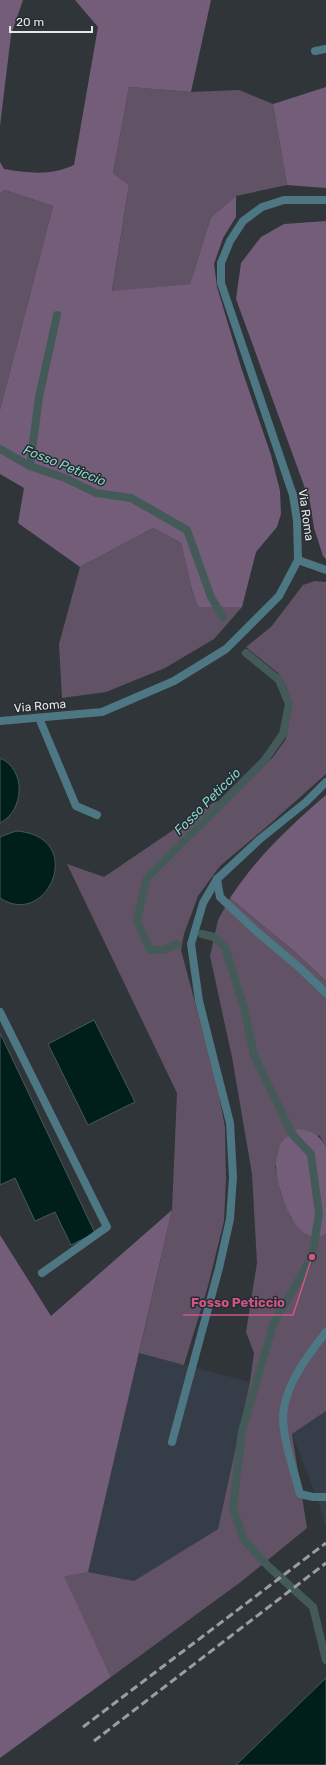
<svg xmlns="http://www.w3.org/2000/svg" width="326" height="1765" viewBox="0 0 326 1765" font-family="Rubik,sans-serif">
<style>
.built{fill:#353e48}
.green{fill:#615365}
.forest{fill:#735d79}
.water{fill:#001e1a;stroke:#445a59}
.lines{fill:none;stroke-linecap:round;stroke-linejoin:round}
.stream{stroke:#445a59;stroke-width:8}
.lane{stroke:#4d7783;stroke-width:8}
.street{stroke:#4d7783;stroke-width:8}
.rail{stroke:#9a9ea2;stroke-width:3;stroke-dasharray:8 4;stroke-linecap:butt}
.labels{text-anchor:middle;stroke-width:3;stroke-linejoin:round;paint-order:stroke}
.street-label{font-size:12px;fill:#e4e7eb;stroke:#262b30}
.water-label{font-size:13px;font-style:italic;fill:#89d8cb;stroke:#262b30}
.leader{fill:none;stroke:#cc5686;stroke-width:1.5}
.callout-dot{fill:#cc5686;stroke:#262b30;stroke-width:1.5}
.callout-label{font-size:13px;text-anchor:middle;font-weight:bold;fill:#cc5686;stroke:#262b30;stroke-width:3;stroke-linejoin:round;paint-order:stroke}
</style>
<rect width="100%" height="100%" fill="#30353a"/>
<g class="built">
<path d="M139 1353 250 1382 218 1529 134 1581 88 1572Z"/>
<path d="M326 1411V1525H325L319 1503 292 1434Z"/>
</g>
<g class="green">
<path d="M129 87 191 92 239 90 273 104 287 185 236 196 211 217 190 284 112 292 129 185 113 173Z"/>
<path d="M5 190 53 206 0 410V193Z"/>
<path d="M153 528 181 543 192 590 198 607H242L214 639 165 668 106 692 62 698 59 644 80 567Z"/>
<path d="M315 581 326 582V774L271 823 220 866 198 896 184 934 181 950 217 1085 225 1127 226 1179 224 1221 208 1286 184 1365 139 1353 172 1210 177 1093 67 864 104 877 213 803 235 795 273 757 286 739 291 702 286 686 278 673 246 647 271 627 303 585Z"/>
<path d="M230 898 294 951 326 981V1146L319 1135 275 1166 281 1194 291 1218 323 1235 326 1234V1411L292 1434 307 1528 242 1581 111 1677 63 1577 88 1572 134 1581 218 1529 250 1382 254 1353 246 1332 257 1263 252 1174 232 1057 210 956 218 920Z"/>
</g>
<g class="forest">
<path d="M0 0H23L11 35 0 126Z"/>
<path d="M75 0H211L191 92 129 87 113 173 129 185 112 291 190 284 211 217 236 196V217L223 238 214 264 217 287 241 367 271 455 280 491 281 514 277 527 256 552 242 607H198L192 590 181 543 153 528 80 567 18 523 24 488 0 474V410L53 206 5 190 0 193V162L4 169C29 173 50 176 74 165L98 27Z"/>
<path d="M326 87V188L287 185 273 104Z"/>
<path d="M326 221V559L323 556 314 528 310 502 236 299 241 263 261 237 284 224Z"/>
<path d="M326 795V981L294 951 230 898C256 858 290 826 326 795Z"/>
<path d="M298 1129C312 1131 318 1134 326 1146V1234C295 1250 277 1189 276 1167 275 1161 279 1149 281 1143 284 1138 293 1133 298 1129Z"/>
<path d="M172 1210 88 1572 64 1577 111 1677 0 1758V1235L51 1316Z"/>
</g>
<g class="water">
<path d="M0 758C27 770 24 811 0 823Z"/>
<path d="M16 831C88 836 48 930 0 898V837Z"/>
<path d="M94 1020 135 1102 88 1125 48 1044Z"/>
<path d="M0 1033 95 1233 71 1245 55 1212 35 1221 15 1178 0 1185Z"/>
<path d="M326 1678V1765H236Z"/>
</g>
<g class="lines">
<g class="stream">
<path d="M0 449 30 466 65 478 96 493 131 498 187 530 211 597 223 617"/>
<path d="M30 466 39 397 57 315"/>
<path d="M202 934 214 937 225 947 244 1008 254 1055 292 1134 311 1154 319 1214 312 1257 274 1322 242 1431 233 1508 244 1540 268 1566 313 1607 326 1660"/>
<path d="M177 944 163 950H150L137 920 147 878 264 761 283 734 289 704 279 680 246 653"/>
</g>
<g class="lane">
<path d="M315 51 326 49"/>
<path d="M298 560 326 570"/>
<path d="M39 718 76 806 97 815"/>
<path d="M217 879 220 897 256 931 301 969 326 993"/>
<path d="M0 1012 107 1227 42 1273"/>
<path d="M326 1332C307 1356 283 1388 283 1419 284 1444 294 1470 300 1494L313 1497H326"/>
<path d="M172 1442 219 1268 230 1219 233 1177 230 1123 199 1001 191 944 203 903 217 879 260 839 306 802 326 782"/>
</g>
<path class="street" d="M0 721 102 712 174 681 226 649 279 596 298 560 297 521 293 495 221 283V263L230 241 243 221 262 207 284 200H326"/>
<g class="rail">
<path d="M83 1727 326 1543"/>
<path d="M94 1741 326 1563"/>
</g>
</g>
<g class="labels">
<g class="street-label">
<text transform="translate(306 515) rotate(82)" y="4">Via Roma</text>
<text transform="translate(40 706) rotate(-5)" y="4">Via Roma</text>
</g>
<g class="water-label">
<text transform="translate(65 465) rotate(22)" y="5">Fosso Peticcio</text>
<text transform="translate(207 801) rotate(-45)" y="5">Fosso Peticcio</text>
</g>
</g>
<path class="leader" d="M312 1257L293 1315H183"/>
<circle class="callout-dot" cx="312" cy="1257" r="4"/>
<g class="callout-label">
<text x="238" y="1307">Fosso Peticcio</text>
</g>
<path d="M10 26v6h82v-6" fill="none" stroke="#e4e7eb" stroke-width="2"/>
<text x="16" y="26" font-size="12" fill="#e4e7eb" stroke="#262b30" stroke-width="3" paint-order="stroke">20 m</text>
</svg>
